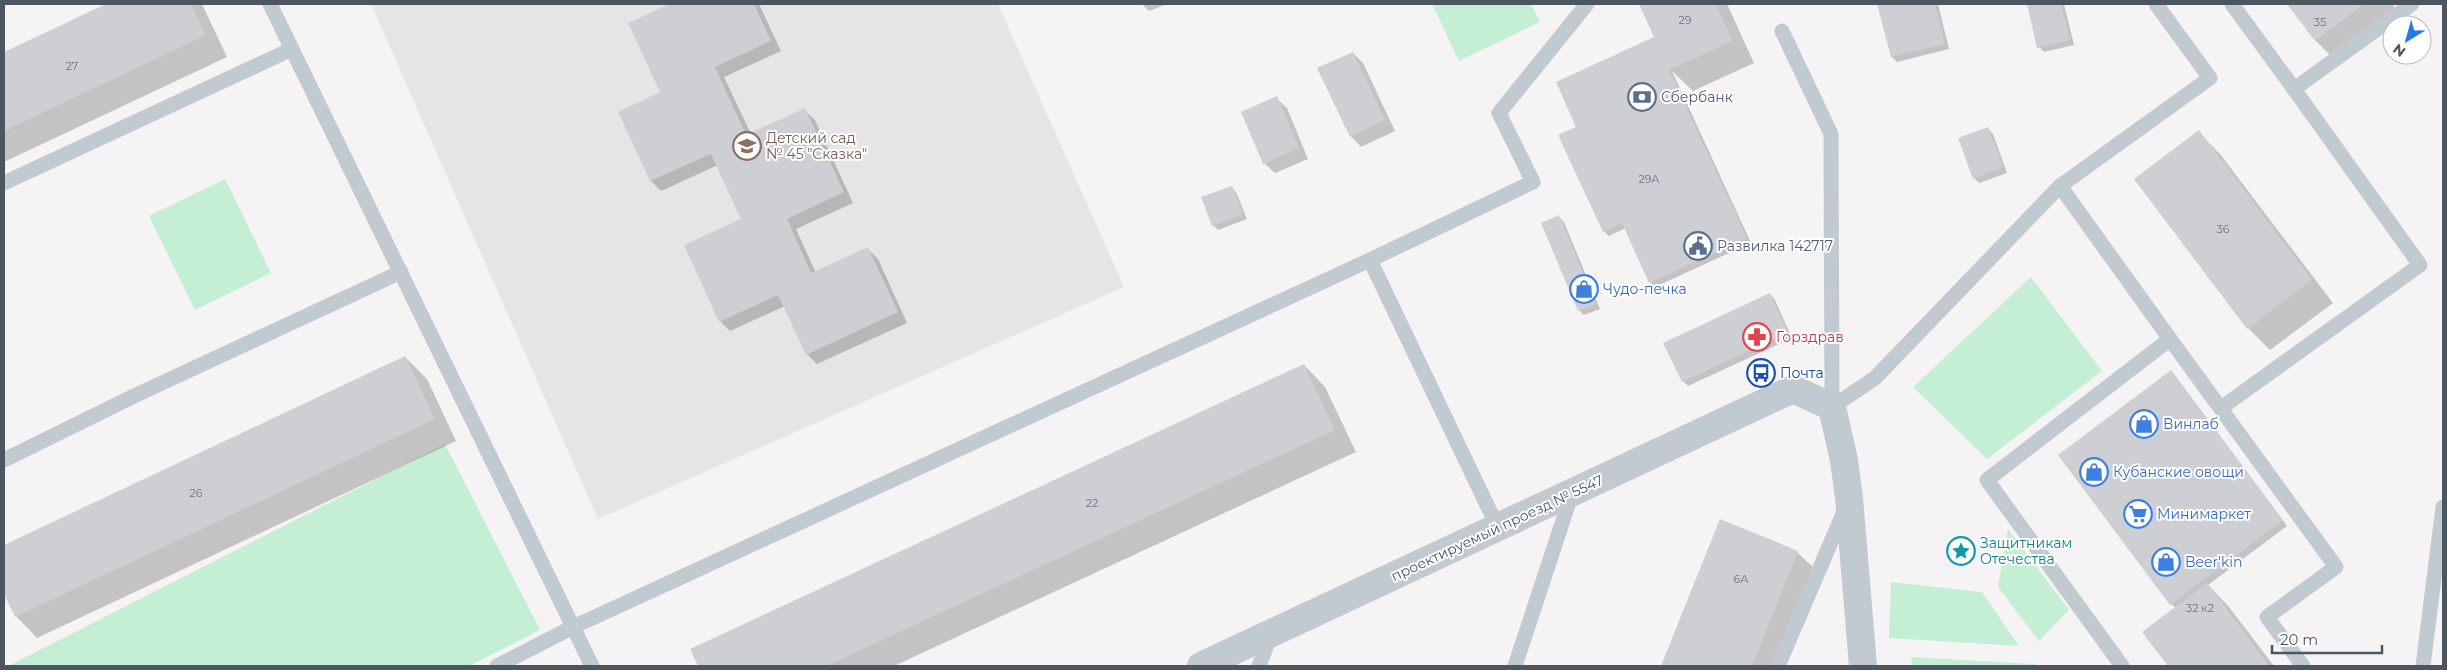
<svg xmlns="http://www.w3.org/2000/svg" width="2447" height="670" viewBox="0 0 2447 670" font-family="Montserrat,sans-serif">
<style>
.education{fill:#e6e4e5}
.green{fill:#c5efd4}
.shadow{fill:#0003}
.building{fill:#cdcfd5}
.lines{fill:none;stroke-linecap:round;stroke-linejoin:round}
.service{stroke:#c2cad1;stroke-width:15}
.minor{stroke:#c2cad1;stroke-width:28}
.labels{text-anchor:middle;stroke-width:4;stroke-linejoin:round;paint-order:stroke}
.number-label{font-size:11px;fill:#6c747d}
.service-label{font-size:14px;fill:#4e5e75;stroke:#fff;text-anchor:start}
.education-label{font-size:14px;fill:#785e54;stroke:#fff;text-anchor:start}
.shop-label{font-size:14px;fill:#366cbe;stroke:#fff;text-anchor:start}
.health-label{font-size:14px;fill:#be3a42;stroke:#fff;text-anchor:start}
.transit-label{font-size:14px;fill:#164399;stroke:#fff;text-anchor:start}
.street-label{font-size:14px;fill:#4b5660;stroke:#fff}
.culture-label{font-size:14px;fill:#0d838f;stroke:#fff;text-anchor:start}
</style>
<rect width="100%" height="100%" fill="#f5f3f3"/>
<path class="education" d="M371 4H998L1124 287 598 519Z"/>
<g class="green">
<path d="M1432 4H1531L1540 22 1459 61Z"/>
<path d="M225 179 271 273 195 310 149 216Z"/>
<path d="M2031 277 2102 371 1987 459 1913 387Z"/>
<path d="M445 444 540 630 469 666H8Z"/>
<path d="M2008 529 2069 610 2039 641 1998 587Z"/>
<path d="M1891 582 1982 592 2019 646 1889 638Z"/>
<path d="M1911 657 2034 664 2035 666H1912Z"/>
</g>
<g class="shadow">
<path d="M109 4H202L227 57 4 162V54Z"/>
<path d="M673 4H759L781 51 724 77 751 134 804 110 815 120 853 203 796 229 816 273 868 249 878 259 907 323 817 364 807 354 785 306 730 331 720 321 743 220 718 165 661 191 651 181 619 112 662 93 630 24Z"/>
<path d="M1142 4H1167L1149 11Z"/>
<path d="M1641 4H1727L1754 63 1693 91 1672 71 1751 243 1655 287 1650 282 1626 228 1609 236 1604 231 1578 127 1658 42Z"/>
<path d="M1878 4H1938L1949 49 1897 62 1892 57Z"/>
<path d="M2028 4H2064L2074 45 2044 52 2039 47Z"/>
<path d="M2288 4H2392L2400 15 2337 62 2315 40Z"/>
<path d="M1353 53 1363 63 1395 131 1361 147 1351 136Z"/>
<path d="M1276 98 1287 108 1308 159 1275 173 1264 163Z"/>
<path d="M1988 129 1993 134 2007 173 1979 183 1974 178Z"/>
<path d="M2198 132 2220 154 2333 303 2270 350 2248 328Z"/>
<path d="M1231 187 1236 192 1247 219 1218 230 1213 225Z"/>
<path d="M1559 217 1564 222 1600 309 1584 315 1579 310Z"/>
<path d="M1770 294 1775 300 1792 338 1688 386 1683 381Z"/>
<path d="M405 357 427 379 456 441 37 638 16 616 4 591V547Z"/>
<path d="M1304 365 1325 387 1356 452 894 666H700L692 649Z"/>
<path d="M2176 377 2287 526 2208 585 2229 607 2274 666H2170L2144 632 2176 608 2171 604Z"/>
<path d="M1721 521 1797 552 1818 572 1780 666H1663Z"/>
</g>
<g class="building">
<path d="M106 4H191L206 35 4 131V52Z"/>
<path d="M670 4H754L771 41 715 67 746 135 805 108 844 192 787 219 811 273 868 247 898 312 806 355 778 295 719 322 684 245 741 219 711 154 650 181 618 112 660 92 628 23Z"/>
<path d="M1639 4H1716L1733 41 1669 70 1747 238 1649 283 1622 223 1603 232 1558 135 1576 127 1556 82 1654 37Z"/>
<path d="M1877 4H1935L1945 44 1891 57Z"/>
<path d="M2027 4H2061L2070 40 2037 48Z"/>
<path d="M2287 4H2364L2315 41Z"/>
<path d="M1353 52 1385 120 1350 137 1317 68Z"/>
<path d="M1277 96 1299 148 1263 164 1241 112Z"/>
<path d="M1988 127 2003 167 1973 179 1958 138Z"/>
<path d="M2199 130 2312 280 2247 329 2134 179Z"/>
<path d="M1232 186 1243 214 1212 226 1201 197Z"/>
<path d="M1559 215 1596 304 1578 311 1541 223Z"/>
<path d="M1770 293 1788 333 1682 382 1663 343Z"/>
<path d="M405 356 435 419 15 617 4 594V545Z"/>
<path d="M1304 364 1335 430 826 666H698L690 649Z"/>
<path d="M2171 370 2283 520 2170 605 2058 455Z"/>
<path d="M1720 519 1798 551 1752 666H1661Z"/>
<path d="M2207 583 2264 659 2269 666H2168L2142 632Z"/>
</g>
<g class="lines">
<g class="service">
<path d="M270 4 592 666"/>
<path d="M2156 4 2210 78 2060 186 2170 339"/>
<path d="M2232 4 2294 89 2412 4"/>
<path d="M1782 31 1831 134 1832 407"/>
<path d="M4 183 292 49"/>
<path d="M1832 407 1875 378 2060 186"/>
<path d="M2221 408 2420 265 2294 89"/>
<path d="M4 460 134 396 401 272"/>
<path d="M1498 528 1370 260 1533 182 1499 113 1587 4"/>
<path d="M497 666 573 627 1370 260"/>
<path d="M1259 666 1271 634"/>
<path d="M1515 666 1572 493"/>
<path d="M1778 666 1846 507"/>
<path d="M2122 666 1987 480 2170 339 2336 567 2267 617 2303 666"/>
<path d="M2423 666 2443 507"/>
</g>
<path class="minor" d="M1201 666 1793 389 1832 407 1844 460 1849 498 1863 666"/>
</g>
<defs>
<symbol id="bank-ring" viewBox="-11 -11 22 22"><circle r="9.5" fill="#fff" stroke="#5c6f8a" stroke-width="1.5"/><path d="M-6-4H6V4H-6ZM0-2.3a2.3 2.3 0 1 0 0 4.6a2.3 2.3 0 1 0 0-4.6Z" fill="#5c6f8a"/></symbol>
<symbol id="school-ring" viewBox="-11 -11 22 22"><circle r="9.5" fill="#fff" stroke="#8d6e63" stroke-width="1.5"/><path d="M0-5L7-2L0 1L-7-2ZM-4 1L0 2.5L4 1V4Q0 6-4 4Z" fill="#8d6e63"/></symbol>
<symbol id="civic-ring" viewBox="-11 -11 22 22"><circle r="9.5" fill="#fff" stroke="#5c6f8a" stroke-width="1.5"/><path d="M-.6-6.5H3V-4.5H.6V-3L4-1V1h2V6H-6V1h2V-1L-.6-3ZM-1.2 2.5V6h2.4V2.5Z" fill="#5c6f8a"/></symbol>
<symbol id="shop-ring" viewBox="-11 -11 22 22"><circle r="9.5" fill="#fff" stroke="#3f7fe0" stroke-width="1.5"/><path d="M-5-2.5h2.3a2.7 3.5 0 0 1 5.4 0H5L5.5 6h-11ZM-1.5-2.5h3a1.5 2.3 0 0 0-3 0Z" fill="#3f7fe0"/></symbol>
<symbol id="pharmacy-ring" viewBox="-11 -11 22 22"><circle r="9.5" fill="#fff" stroke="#e0444e" stroke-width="1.5"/><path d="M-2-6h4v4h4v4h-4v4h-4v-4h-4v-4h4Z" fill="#e0444e"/></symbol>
<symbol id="bus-ring" viewBox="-11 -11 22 22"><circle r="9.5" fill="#fff" stroke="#1a4fb4" stroke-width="1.5"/><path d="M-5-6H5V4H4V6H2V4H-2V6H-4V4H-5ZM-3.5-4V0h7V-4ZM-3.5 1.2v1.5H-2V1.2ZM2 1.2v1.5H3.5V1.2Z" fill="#1a4fb4"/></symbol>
<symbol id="supermarket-ring" viewBox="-11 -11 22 22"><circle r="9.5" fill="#fff" stroke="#3f7fe0" stroke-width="1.5"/><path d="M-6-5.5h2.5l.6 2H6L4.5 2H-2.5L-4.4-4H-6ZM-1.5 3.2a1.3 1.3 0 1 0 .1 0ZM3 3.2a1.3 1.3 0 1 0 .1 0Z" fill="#3f7fe0"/></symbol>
<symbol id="sight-ring" viewBox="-11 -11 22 22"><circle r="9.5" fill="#fff" stroke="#0f9aa8" stroke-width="1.5"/><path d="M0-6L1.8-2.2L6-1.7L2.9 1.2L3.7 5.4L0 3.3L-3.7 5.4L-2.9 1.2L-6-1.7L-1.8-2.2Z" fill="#0f9aa8"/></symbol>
</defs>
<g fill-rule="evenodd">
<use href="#bank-ring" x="1626" y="81" width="32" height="32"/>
<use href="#school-ring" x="731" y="130" width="32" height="32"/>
<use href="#civic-ring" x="1682" y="230" width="32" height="32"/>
<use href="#shop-ring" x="1568" y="273" width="32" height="32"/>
<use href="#pharmacy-ring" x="1741" y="321" width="32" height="32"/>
<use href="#bus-ring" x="1745" y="357" width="32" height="32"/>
<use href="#shop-ring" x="2128" y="408" width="32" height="32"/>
<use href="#shop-ring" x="2078" y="456" width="32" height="32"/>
<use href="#supermarket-ring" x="2122" y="498" width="32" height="32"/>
<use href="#sight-ring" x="1945" y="535" width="32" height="32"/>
<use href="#shop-ring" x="2150" y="546" width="32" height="32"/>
</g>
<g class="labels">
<g class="number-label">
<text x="1685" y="24">29</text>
<text x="2320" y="26">35</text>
<text x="72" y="70">27</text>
<text x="1649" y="183">29А</text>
<text x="2223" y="233">36</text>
<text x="196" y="497">26</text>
<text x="1092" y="507">22</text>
<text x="1741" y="583">6А</text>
<text x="2200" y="612">32 к2</text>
</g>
<g class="service-label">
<text x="1661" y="102">Сбербанк</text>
<text x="1717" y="251">Развилка 142717</text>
</g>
<g class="education-label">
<text x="766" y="143">Детский сад<tspan x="766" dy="16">№ 45 "Сказка"</tspan></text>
</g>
<g class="shop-label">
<text x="1603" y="294">Чудо-печка</text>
<text x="2163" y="429">Винлаб</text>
<text x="2113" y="477">Кубанские овощи</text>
<text x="2157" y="519">Минимаркет</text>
<text x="2185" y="567">Beer'kin</text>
</g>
<g class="health-label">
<text x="1776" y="342">Горздрав</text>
</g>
<g class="transit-label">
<text x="1780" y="378">Почта</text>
</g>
<g class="street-label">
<text transform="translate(1497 528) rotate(-25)" y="5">проектируемый проезд № 5547</text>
</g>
<g class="culture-label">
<text x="1980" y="548">Защитникам<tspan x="1980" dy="16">Отечества</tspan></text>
</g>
</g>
<rect width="2447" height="670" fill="none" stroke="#4b5660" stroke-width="10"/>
<g transform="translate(2407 40) rotate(217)"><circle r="24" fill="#ffffff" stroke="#b7bbbf"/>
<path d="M0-4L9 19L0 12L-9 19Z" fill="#237adf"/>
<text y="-8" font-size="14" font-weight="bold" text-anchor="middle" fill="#4b5660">N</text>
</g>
<path d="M2272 645v8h110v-8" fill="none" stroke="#4b5660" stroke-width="2.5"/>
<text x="2280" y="645" font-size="15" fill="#4b5660" stroke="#ffffff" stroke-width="4" paint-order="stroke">20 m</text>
</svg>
